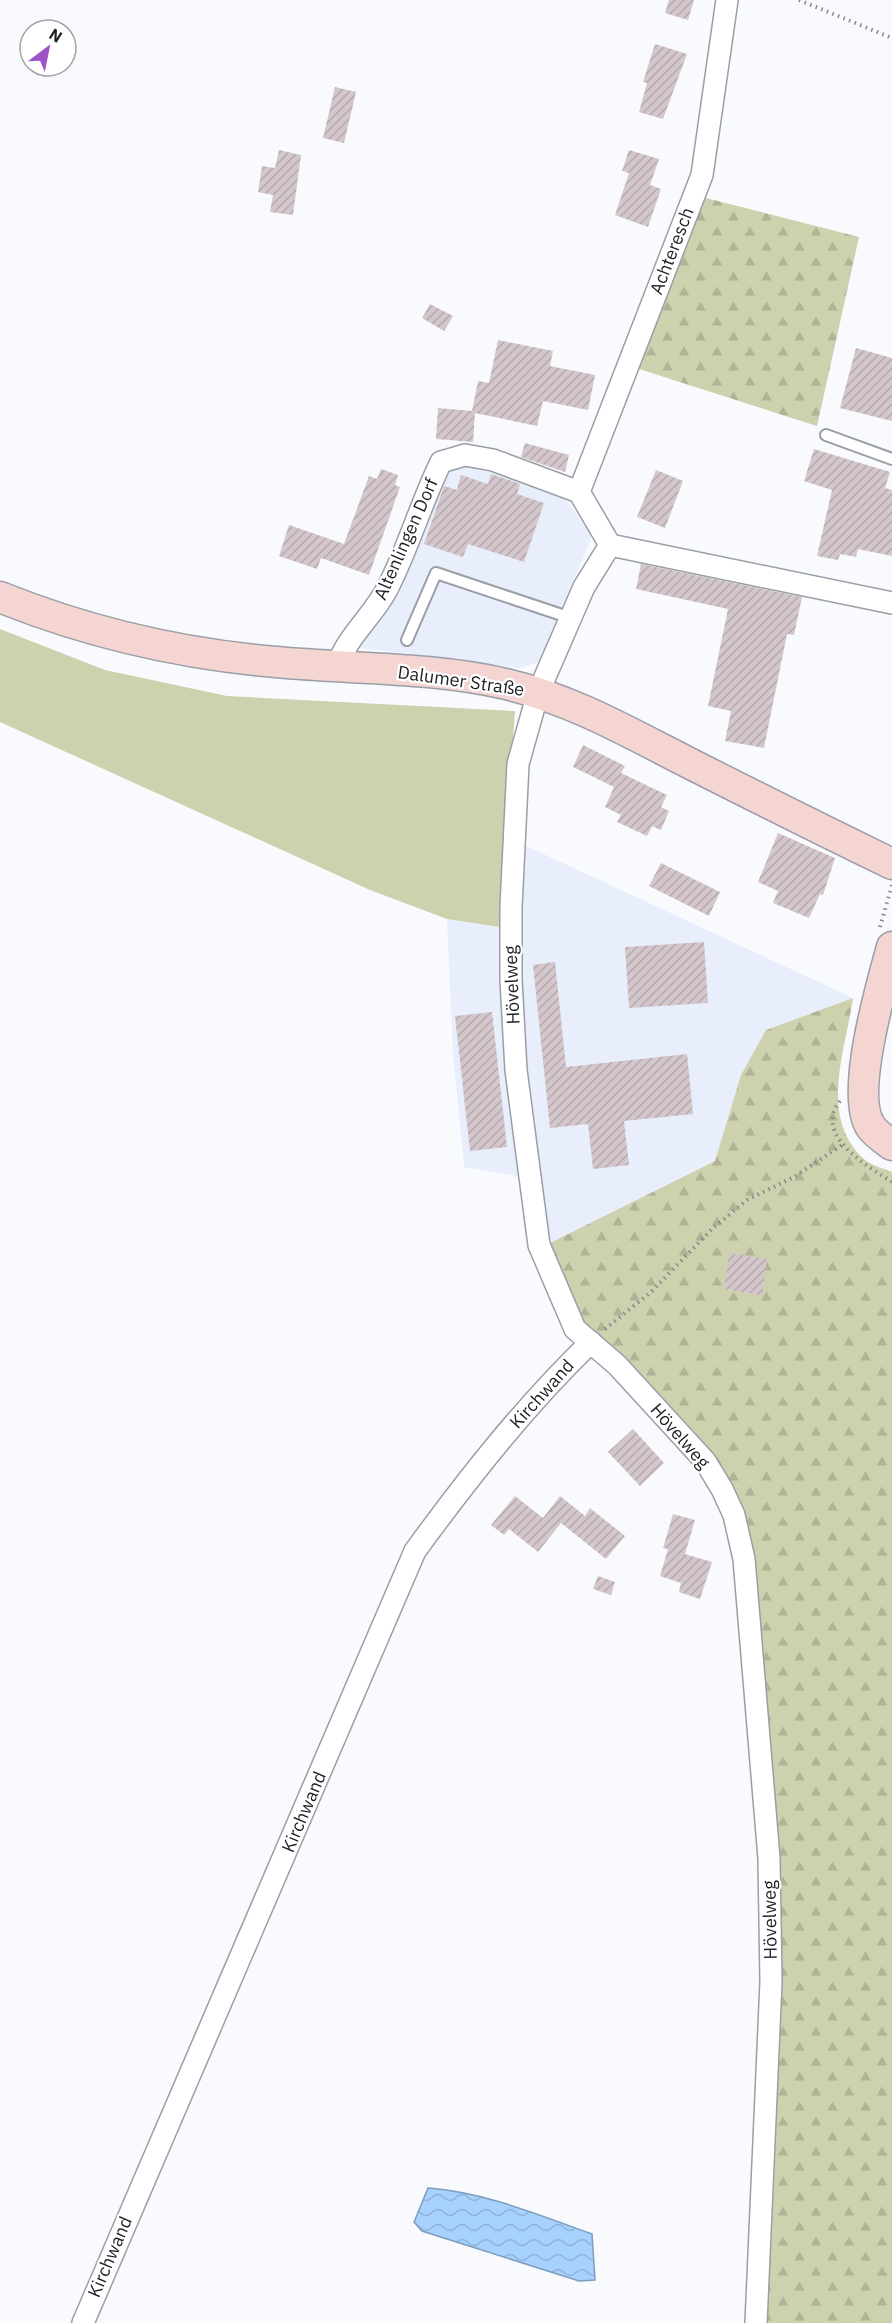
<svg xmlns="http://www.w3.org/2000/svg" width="892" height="2323" viewBox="0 0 892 2323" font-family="'IBM Plex Sans',sans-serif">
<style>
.built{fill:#e8eefc}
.green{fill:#ced1ad}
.forest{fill:url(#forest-firs)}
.water{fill:url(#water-waves);stroke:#7e9cbc;stroke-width:1.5}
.building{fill:url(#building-hatch)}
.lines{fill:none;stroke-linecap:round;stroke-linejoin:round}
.service-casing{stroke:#9a9ea7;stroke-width:14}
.minor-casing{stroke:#9a9ea7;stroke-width:24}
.secondary-casing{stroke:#9a9ea7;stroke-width:33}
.path{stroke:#86888c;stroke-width:4;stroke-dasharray:1.5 4.5;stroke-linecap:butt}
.service{stroke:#fff;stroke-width:10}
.minor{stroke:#fff;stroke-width:21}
.secondary{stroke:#f4d5d2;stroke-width:30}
.labels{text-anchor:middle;stroke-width:4.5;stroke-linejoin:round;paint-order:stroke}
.street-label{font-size:18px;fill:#1e1f23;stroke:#fff}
</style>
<defs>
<pattern id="forest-firs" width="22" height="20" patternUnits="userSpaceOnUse" patternTransform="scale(1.5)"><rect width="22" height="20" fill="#ced1ad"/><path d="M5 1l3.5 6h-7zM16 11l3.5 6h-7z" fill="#b0b395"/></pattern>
<pattern id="water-waves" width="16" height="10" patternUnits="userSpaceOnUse" patternTransform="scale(1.5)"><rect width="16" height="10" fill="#a7d2fe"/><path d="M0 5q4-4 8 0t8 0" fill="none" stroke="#8fb4d9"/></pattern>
<pattern id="building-hatch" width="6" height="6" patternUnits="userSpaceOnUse" patternTransform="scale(1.5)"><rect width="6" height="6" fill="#d4c7cb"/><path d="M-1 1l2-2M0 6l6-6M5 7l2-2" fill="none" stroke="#b6aaae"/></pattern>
</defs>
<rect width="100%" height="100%" fill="#f8fafe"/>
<g class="built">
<path d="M458 465H472L566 500 591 535 589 544 539 662 519 668 360 648 376 622 443 475Z"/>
<path d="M522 844 853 998 766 1030 741 1075 716 1160 546 1245 533 1179 464 1167 453 1052 447 919 499 927 520 910Z"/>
</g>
<path class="green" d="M0 629 105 670 227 696 515 711 499 927 447 919 370 890 0 722Z"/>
<g class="forest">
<path d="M702 197 859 237 817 426 636 368Z"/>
<path d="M853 998C846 1049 818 1116 863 1158 869 1165 883 1168 892 1172V2323H758L770 1860 726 1488 578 1326 546 1245 715 1161 741 1075 766 1030Z"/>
</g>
<path class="water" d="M428 2188C484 2192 539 2215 592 2234L595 2280 579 2281 422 2231 414 2222Z"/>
<g class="building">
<path d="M669 0H694L688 20 665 13Z"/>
<path d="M655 44 687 54 663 119 639 112 647 83 643 82Z"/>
<path d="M335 87 356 92 344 143 323 138Z"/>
<path d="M279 150 301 155 293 215 270 212 273 195 258 192 262 166 275 168Z"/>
<path d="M629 150 659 159 650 185 661 189 648 227 615 215 629 173 622 171Z"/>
<path d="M430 304 453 316 444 331 422 318Z"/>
<path d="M498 340 553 351 550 366 595 375 588 410 543 401 537 426 475 413 473 442 436 439 438 408 472 411 478 381 489 383Z"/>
<path d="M856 348 892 358V421L840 408Z"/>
<path d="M525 443 569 455 565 472 521 457Z"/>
<path d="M814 449 890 472 885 488 892 490V556L858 549 856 557 840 554 838 560 817 556 832 490 804 481Z"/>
<path d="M381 469 398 475 395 485 400 487 369 575 321 558 317 569 279 556 289 525 344 544 369 476 377 479Z"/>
<path d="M656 470 683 481 665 528 637 517Z"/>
<path d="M491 474 520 484 517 494 544 503 524 562 468 544 463 557 424 544 444 486 457 490 461 475 488 484Z"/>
<path d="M641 564 802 597 794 635 787 634 764 748 725 741 731 711 708 706 728 609 636 589Z"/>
<path d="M583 745 625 766 621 773 667 795 661 807 669 811 661 830 652 826 647 836 617 822 621 815 605 807 614 787 573 767Z"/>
<path d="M778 833 835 858 823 895 820 894 809 918 773 903 778 891 758 882Z"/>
<path d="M661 863 720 892 709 916 649 886Z"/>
<path d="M704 942 708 1003 629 1008 625 947Z"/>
<path d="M555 962 566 1067 687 1054 693 1114 624 1121 629 1165 593 1169 588 1124 550 1128 533 965Z"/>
<path d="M492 1012 507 1147 470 1151 455 1016Z"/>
<path d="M729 1253 767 1259 762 1295 724 1289Z"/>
<path d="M633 1429 664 1463 640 1486 608 1452Z"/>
<path d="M515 1496 543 1518 560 1496 585 1516 590 1508 625 1536 606 1559 561 1523 538 1552 509 1529 504 1535 491 1525Z"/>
<path d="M673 1514 695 1520 685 1554 712 1562 700 1599 679 1592 681 1583 660 1576 668 1549 663 1548Z"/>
<path d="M598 1576 615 1582 611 1595 593 1589Z"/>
</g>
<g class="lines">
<defs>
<g id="service">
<path d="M826 435 892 459"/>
<path d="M407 640 436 573 571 618"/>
</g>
<g id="minor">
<path d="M579 492 702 175 727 0"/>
<path d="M337 666C348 634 377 613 391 581 410 542 422 501 441 462L465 455 493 460 579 492 610 545"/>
<path d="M83 2323 415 1551C469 1477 525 1406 591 1342"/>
<path d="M756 2323 771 1982 769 1858 744 1559 734 1515 722 1489 705 1461 617 1365 575 1329 539 1245 516 1070 511 980V907L518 764 538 693 584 587 610 545 892 603"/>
</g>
<g id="secondary">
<path d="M0 597C87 632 182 654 276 662 352 669 432 667 506 684 571 699 630 733 689 763 756 797 824 831 892 864"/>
<path d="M892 947C882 983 849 1096 871 1127 876 1134 885 1140 892 1145"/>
</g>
</defs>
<use href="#service" class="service-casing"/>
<use href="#minor" class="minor-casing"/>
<use href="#secondary" class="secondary-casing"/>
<g class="path">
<path d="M799 0 892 38"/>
<path d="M880 927 892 885"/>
<path d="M840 1101C812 1135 869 1167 892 1182"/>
<path d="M605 1329 651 1292 713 1228 747 1200 794 1177 842 1145"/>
</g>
<use href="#service" class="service"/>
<use href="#minor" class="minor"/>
<use href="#secondary" class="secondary"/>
</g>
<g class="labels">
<g class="street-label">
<text transform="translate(672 251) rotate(-69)" y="6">Achteresch</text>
<text transform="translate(406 539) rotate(-66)" y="6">Altenlingen Dorf</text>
<text transform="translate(461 681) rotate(8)" y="6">Dalumer Straße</text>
<text transform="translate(512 985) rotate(-92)" y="6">Hövelweg</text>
<text transform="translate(542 1394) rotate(-48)" y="6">Kirchwand</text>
<text transform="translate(680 1436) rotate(49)" y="6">Hövelweg</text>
<text transform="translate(304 1812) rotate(-67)" y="6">Kirchwand</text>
<text transform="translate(770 1920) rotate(-91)" y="6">Hövelweg</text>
<text transform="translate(110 2257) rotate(-67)" y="6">Kirchwand</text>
</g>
</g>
<g transform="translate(48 48) rotate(32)"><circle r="28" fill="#ffffff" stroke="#a5a5a7" stroke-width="1.5"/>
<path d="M0-4.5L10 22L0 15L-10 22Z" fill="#9e54c6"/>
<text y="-9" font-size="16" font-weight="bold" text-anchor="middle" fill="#1e1f23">N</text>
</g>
</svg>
